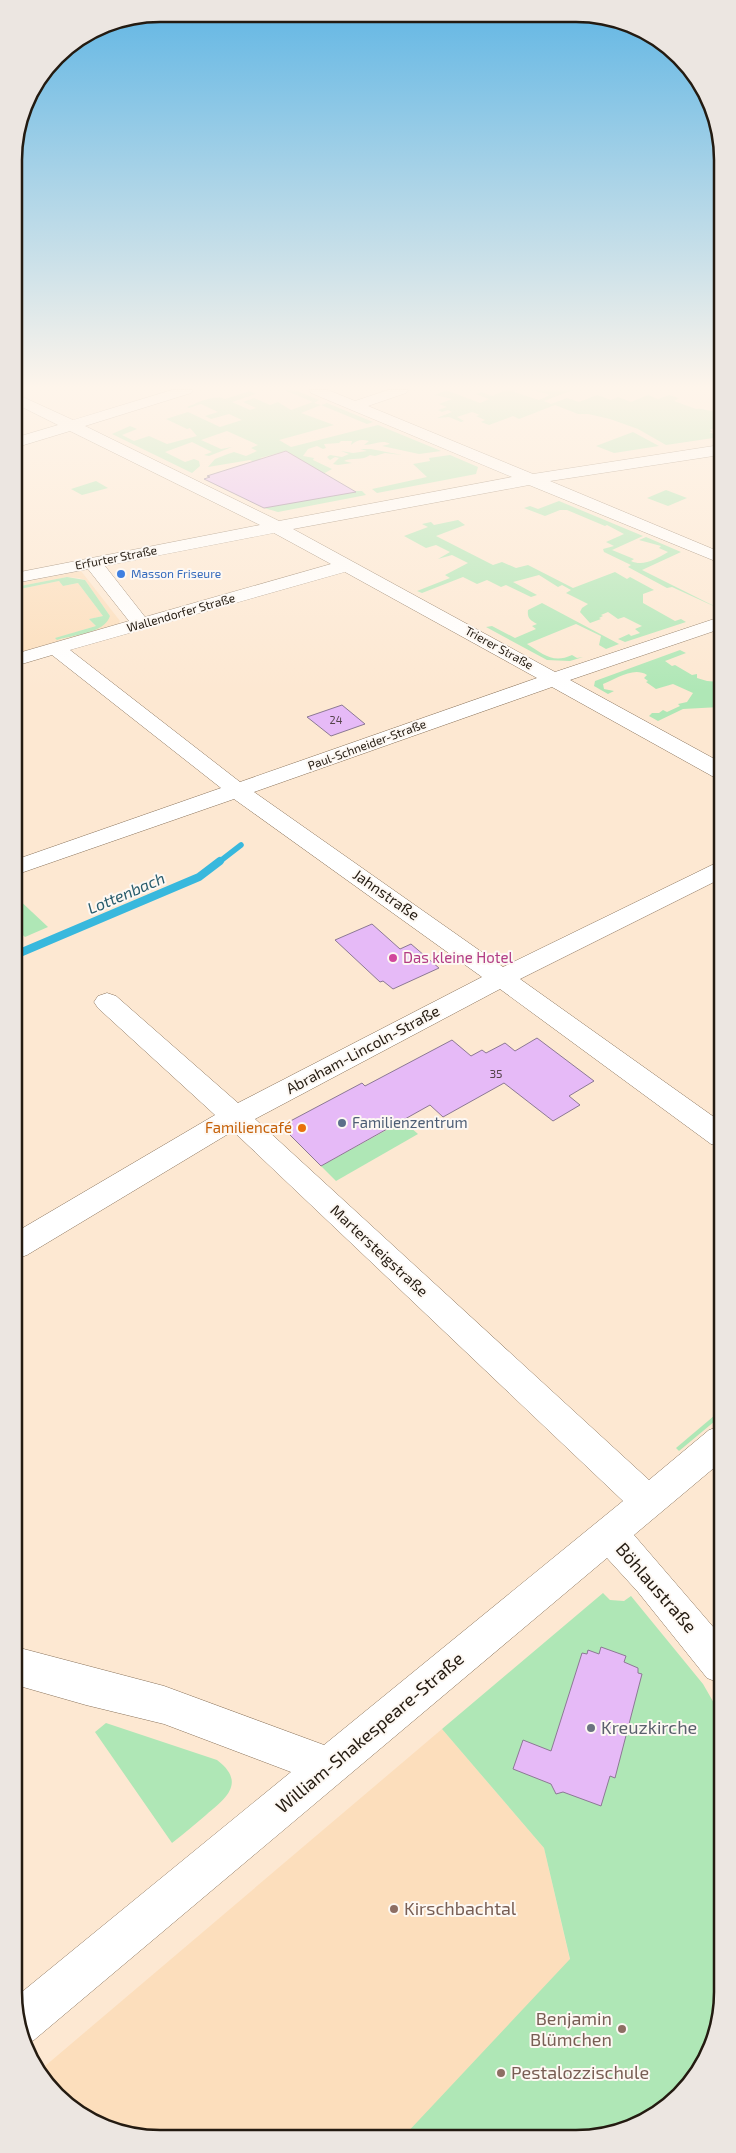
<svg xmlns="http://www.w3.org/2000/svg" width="736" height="2153" viewBox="0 0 736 2153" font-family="'Exo 2',sans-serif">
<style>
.built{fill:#fcdebc}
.green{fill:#afe7b6}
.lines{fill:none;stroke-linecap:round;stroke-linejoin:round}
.stream-far1{stroke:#38b8dd;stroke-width:5.5}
.stream{stroke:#38b8dd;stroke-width:8}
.building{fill:#e6baf7;stroke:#8c7994}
.minor-casing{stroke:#8a735b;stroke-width:1}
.minor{fill:#fff;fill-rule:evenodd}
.shop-dot{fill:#3f7fe0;stroke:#fdf8f3;stroke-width:2}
.hotel-dot{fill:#d1479c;stroke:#fdf8f3;stroke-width:2}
.service-dot{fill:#5c6f8a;stroke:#fdf8f3;stroke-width:2}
.food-dot{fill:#e8710a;stroke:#fdf8f3;stroke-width:2}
.worship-dot{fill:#6b7280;stroke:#fdf8f3;stroke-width:2}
.education-dot{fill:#8d6e63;stroke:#fdf8f3;stroke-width:2}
.labels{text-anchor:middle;stroke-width:4;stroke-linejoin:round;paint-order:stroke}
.far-number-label{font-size:11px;fill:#54434a}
.far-street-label{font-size:12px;fill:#241b11;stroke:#fdf8f3}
.far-shop-label{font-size:12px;fill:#366cbe;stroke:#fdf8f3;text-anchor:start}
.number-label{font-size:12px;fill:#54434a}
.street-label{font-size:15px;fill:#241b11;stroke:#fdf8f3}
.hotel-label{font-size:15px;fill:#b23c85;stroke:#fdf8f3;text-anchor:start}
.service-label{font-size:15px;fill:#4e5e75;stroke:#fdf8f3;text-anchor:start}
.food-label{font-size:15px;fill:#c56008;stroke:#fdf8f3;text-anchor:end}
.water-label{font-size:16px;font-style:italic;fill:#295c6c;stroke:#fdf8f3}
.near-street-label{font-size:18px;fill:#241b11;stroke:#fdf8f3}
.near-worship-label{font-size:18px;fill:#5b616d;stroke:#fdf8f3;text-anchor:start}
.near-education-label{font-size:18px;fill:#785e54;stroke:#fdf8f3;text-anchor:start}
.rim{fill:none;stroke:#241b11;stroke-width:2.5}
</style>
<rect width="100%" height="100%" fill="#fde8d2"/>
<g class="built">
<path d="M81 571 120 621 115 629 15 658V590L59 581 63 586 78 583 103 616 89 619 96 626 56 638 62 639 98 628 110 616 85 580 79 578 67 577 15 587V584Z"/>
<path d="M442 1729 544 1848 570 1960 524 2010 554 2136H132L95 2124 57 2096 38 2072Z"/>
</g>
<g class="green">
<path d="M284 390H295L319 400 314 403 321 405 327 403 373 422 367 424 321 405 301 413 334 425 279 440 291 447 378 425 441 451 419 454 382 446 390 444C382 439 374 445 364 445L369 441C361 439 357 440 351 445L352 441H341L339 443 324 444 326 448 323 449 317 446 308 449 303 456 314 458 313 460 332 469 321 475 320 471 286 451 260 458 293 479 250 460 208 467 215 459 228 454 234 452 246 456 257 451 251 448 258 445 227 431 201 440 221 449 232 447 209 456 204 455 212 452 192 442 165 452 185 462 194 459 199 461 200 466 192 473 112 434 130 426 137 429 122 435 134 441 149 436 167 444 197 436 190 428 187 429 166 419 188 412 220 427 242 420 229 414 211 419 205 416 218 412 201 404 189 408 187 407C196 404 213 394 225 399L250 391 256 394 232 402 250 410 256 408 243 402 254 398 270 405 278 402 291 410 313 402Z"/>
<path d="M446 390 480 403 489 399 476 394 482 392 492 396 506 390H518L514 392 539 400 550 395 533 390H573L544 401 551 404 567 398 579 402 597 395 611 400 618 397 631 402 648 395 658 399 669 395 679 398 674 401 696 409C704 408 708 413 720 410V428L710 429 712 432H709L720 437 666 445 638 429 610 419 588 414H578L555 405 519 419 513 416 489 425 481 422 485 420 476 416 480 415 472 412 457 417 464 421 461 422 449 417 437 418 452 412 448 410 442 412 438 410 447 407 439 404 452 399 435 395Z"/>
<path d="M633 432 659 446 614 453 596 446Z"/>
<path d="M360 449H371L402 455 385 453 375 456 370 455C363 461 351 457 344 461L352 463 338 465 333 464 339 458 335 457 330 460 327 457 330 455 342 457 349 454 341 451 353 453 367 451Z"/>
<path d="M450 455 478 467 476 474 377 493 372 489 427 477 413 464 430 461 429 458Z"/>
<path d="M96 481 108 488 82 495 71 489Z"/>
<path d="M666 490 687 498 668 506 647 498Z"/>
<path d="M356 491H362L366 495 278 512 264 508Z"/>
<path d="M559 501 643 536 612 550 634 559 631 561C643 567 656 559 668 552L659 548 661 546 639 540 646 537 681 552 642 570 720 609 672 587 667 588 628 567 631 565 604 552 603 549 614 546 606 542 624 534 607 525 605 526 567 510H560L545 516 524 508 530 506 538 509Z"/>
<path d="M458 520 465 525 436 536 493 565 502 562 516 568 528 565 573 588 615 572 627 579 630 577 654 590 643 594V603L675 621 681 619 686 622 625 642 618 639 629 634 631 636 640 633 635 629 642 626 624 617 618 619 608 612 601 615 603 616 599 618 601 619 590 623 580 612 582 608 588 604 566 593 571 590 562 585 558 587 539 575 513 582 537 595 531 597 506 585 501 587 487 580 477 584 463 577 422 593 417 591 450 578 445 575 468 563 452 555 438 559 450 552 436 545 426 548 404 536 428 527 422 524 431 522 434 525Z"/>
<path d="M67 577 85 580 110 616C104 634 72 635 57 640L55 638 96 626 89 619 103 616 78 583 63 586 59 581 15 590V587Z"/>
<path d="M542 603 619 644 606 649 599 645 601 636 576 624 527 644C543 654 553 664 572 655L577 658 583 657 570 661 547 660 486 627 492 626 515 638 536 629 532 626 537 624C530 620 527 618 528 610Z"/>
<path d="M680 650 686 653 665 661 672 666 675 665 692 675 697 674V678L707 681 720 682V707L683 709 658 721 649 716 652 713H659L663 710 667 712 680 706 678 704 687 702 693 693 673 684 656 689 646 682 648 681 644 678 647 675C633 666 615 680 603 684L604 689 614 691 608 694 594 686 595 681Z"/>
<path d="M15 896 48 927 25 937 15 928Z"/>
<path d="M403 1121 418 1134 336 1181 321 1166Z"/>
<path d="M721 1410V1416L679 1451 676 1448Z"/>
<path d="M603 1593 610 1600 624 1601 631 1596 703 1684 722 1717V2002L711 2048 686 2089 649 2119 604 2136H404L570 1959 544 1848 442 1729Z"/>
<path d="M106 1723 217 1760C246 1782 227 1798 206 1815 195 1824 184 1834 172 1843L95 1732Z"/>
</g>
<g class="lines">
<path class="stream-far1" d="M219 862 241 845"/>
<path class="stream" d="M15 955 199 877 220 861"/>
</g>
<g class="building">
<path d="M286 451 356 492 264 508 204 479 210 477 207 476Z"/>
<path d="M342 705 365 724 331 736 307 717Z"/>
<path d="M372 924 400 949 411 944 439 968 393 989 383 981 380 982 335 940Z"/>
<path d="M537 1038 594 1081 569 1096 580 1105 553 1121 504 1083 443 1117 430 1105 321 1166 281 1126 362 1083 365 1086 452 1040 471 1056 482 1050 486 1053 505 1043 515 1051Z"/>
<path d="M601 1647 626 1656 624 1662 638 1668V1673L642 1674 615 1778 610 1776 601 1806 563 1792 556 1794 551 1784 513 1769 523 1740 551 1751 582 1653 587 1654 588 1650 599 1654Z"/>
</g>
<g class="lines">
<defs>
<path id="minor" d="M172 390H193L191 393 85 426 279 521 512 477 311 393 309 390H328L355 401 388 390H408L406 393 368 406 533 474 720 445V455L550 481 720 552V563L529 485 293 529 555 672 720 617V629L570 680 720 762V777L712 776 552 687 254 792 503 967 712 865 720 863V879L520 979 721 1122V1147L711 1144 500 989 255 1119 649 1480 709 1430 721 1426V1462L634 1535 721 1636 722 1684 707 1678 638 1592 607 1558 34 2040 25 2044 17 2021V1996L291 1772 164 1724 86 1705 16 1685V1647L164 1686 324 1745 623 1501 233 1131 27 1255 16 1259V1232L215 1115 98 1008 94 1002 98 996 107 993 116 996 238 1103 482 977 234 799 15 875V860L221 788 52 655 15 666V654L129 621 88 569 15 583V573L260 525 70 431 14 448V438L58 425 14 403V393L73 420ZM274 533 331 564 145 617 105 566ZM345 572 537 678 240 782 70 650Z"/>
</defs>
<use href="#minor" class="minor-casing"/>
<use href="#minor" class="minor"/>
</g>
<linearGradient id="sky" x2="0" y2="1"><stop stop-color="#61b6e4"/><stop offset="0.56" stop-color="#fef5eb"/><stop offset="1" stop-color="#fef5eb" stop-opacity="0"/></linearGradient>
<rect width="736" height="691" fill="url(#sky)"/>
<circle class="shop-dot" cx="121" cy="574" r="5"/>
<circle class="hotel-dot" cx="393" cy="958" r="5"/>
<circle class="service-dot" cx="342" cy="1123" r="5"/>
<circle class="food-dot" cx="302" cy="1128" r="5"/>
<circle class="worship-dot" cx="591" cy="1728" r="5"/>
<g class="education-dot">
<circle cx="394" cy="1909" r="5"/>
<circle cx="622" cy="2029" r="5"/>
<circle cx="501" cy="2073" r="5"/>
</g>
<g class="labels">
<g class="far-number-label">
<text x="336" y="724">24</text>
</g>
<g class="far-street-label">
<text transform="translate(116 558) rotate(-11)" y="4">Erfurter Straße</text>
<text transform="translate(181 613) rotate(-16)" y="4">Wallendorfer Straße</text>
<text transform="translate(499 648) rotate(29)" y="4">Trierer Straße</text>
<text transform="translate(367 745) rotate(-20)" y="4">Paul-Schneider-Straße</text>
</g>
<g class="far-shop-label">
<text x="131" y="578">Masson Friseure</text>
</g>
<g class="number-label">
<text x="496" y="1078">35</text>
</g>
<g class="street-label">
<text transform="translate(386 895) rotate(35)" y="5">Jahnstraße</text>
<text transform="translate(363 1050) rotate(-28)" y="5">Abraham-Lincoln-Straße</text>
<text transform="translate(379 1251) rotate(43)" y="5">Martersteigstraße</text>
</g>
<g class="hotel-label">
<text x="403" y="963">Das kleine Hotel</text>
</g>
<g class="service-label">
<text x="352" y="1128">Familienzentrum</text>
</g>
<g class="food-label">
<text x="292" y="1133">Familiencafé</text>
</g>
<g class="water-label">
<text transform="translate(126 893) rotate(-23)" y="6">Lottenbach</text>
</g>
<g class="near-street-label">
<text transform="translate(656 1588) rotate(49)" y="6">Böhlaustraße</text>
<text transform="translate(370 1733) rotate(-40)" y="6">William-Shakespeare-Straße</text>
</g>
<g class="near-worship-label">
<text x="601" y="1734">Kreuzkirche</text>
</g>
<g class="near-education-label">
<text x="404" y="1915">Kirschbachtal</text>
<text x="612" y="2025" text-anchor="end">Benjamin<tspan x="612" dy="21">Blümchen</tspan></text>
<text x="511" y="2079">Pestalozzischule</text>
</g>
</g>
<path d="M0 0H736V2153H0ZM160 22H576A138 138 0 0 1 714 160V1992A138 138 0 0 1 576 2130H160A138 138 0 0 1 22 1992V160A138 138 0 0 1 160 22Z" fill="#ece6e1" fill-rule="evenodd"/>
<path class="rim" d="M160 22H576A138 138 0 0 1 714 160V1992A138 138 0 0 1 576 2130H160A138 138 0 0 1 22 1992V160A138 138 0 0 1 160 22Z"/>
</svg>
